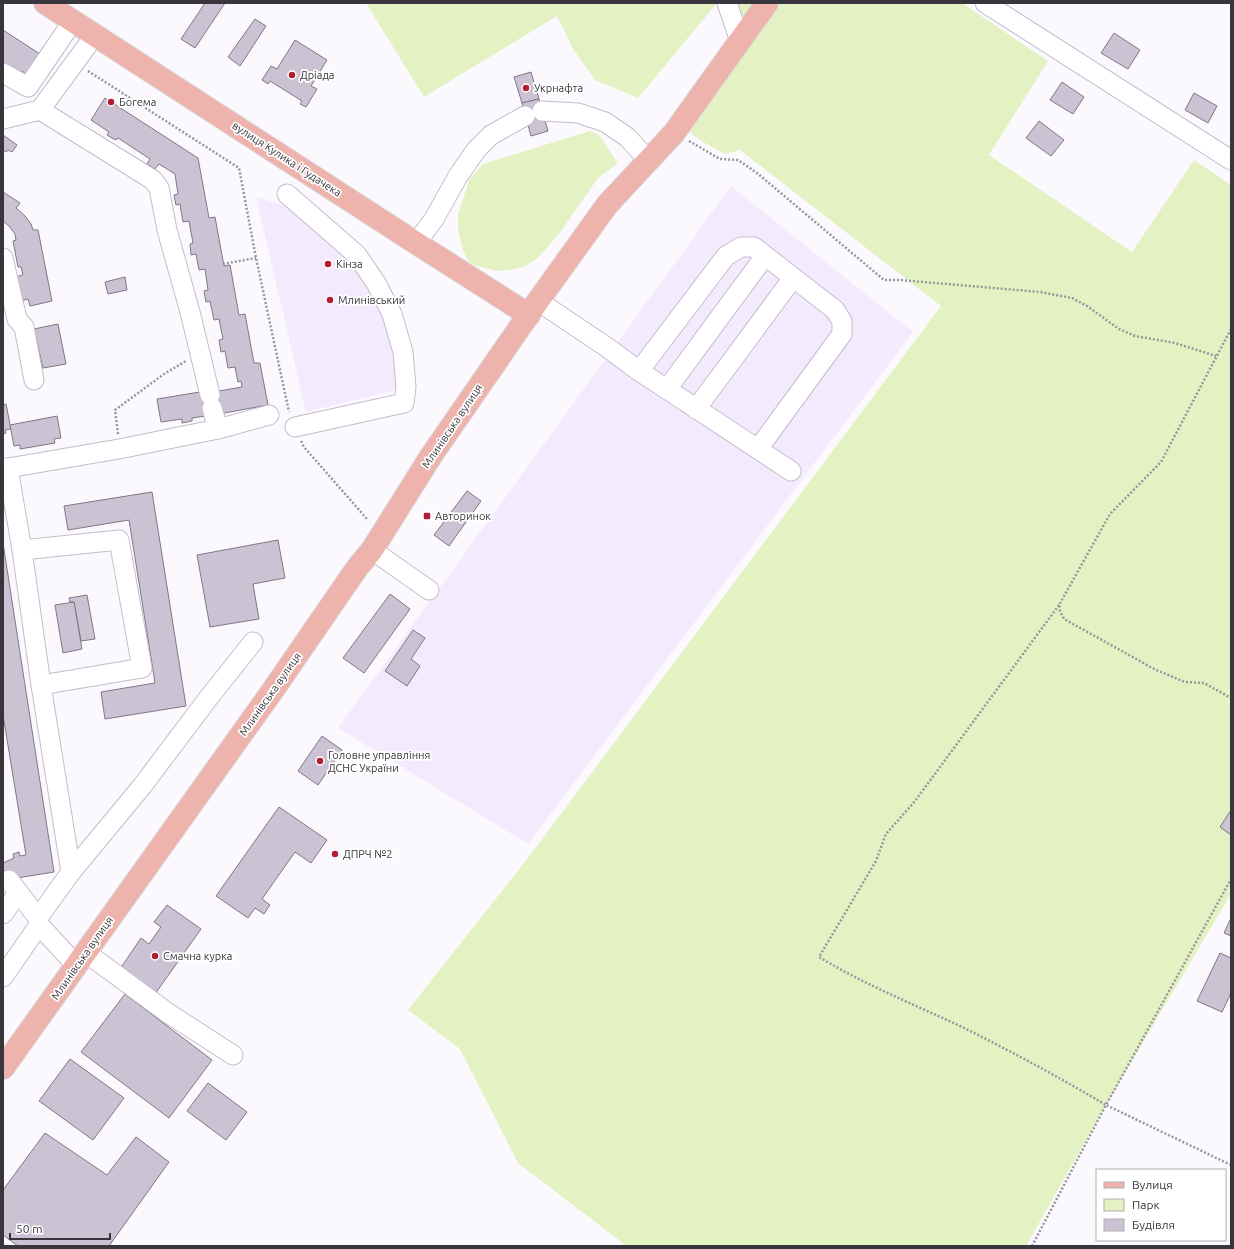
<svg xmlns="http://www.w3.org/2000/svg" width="1234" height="1249" viewBox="0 0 1234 1249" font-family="Ubuntu,sans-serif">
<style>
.built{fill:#f4eafe}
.green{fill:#e4f2c3}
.building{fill:#cbc3d4;stroke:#7f7786}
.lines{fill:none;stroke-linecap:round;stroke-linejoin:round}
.minor-casing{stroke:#c4bccd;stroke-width:21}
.major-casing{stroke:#d7d7d8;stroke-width:24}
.path{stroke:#98969b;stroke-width:2.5;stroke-dasharray:2 2;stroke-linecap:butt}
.minor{stroke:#fff;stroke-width:19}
.major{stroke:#eeb3ac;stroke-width:22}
.poi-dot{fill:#b11e33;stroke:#fff;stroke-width:1.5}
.labels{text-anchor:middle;stroke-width:3.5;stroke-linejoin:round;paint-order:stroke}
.poi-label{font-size:11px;fill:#38353c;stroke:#fff;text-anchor:start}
.street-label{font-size:11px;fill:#38353c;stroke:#fff}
</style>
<rect width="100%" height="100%" fill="#fbf9fd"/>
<g class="built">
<path d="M731 186 913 332 528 844 338 728Z"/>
<path d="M256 197 286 206 301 213 353 260 388 315 400 389 306 412Z"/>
</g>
<g class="green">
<path d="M366 3H717L638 98 595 80 573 49 557 16 424 97Z"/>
<path d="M727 3H962L1048 61 989 155 1132 252 1194 160 1231 185V894L1106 1105 1026 1246H623L624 1244 518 1163 460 1049 408 1010 531 854 941 306 740 150 725 154 703 142 688 131 740 41Z"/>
<path d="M590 131 599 135 618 163 598 178 559 234 537 259 523 267 510 270 498 271 476 266 468 261 463 250 458 229V215L469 180 483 164Z"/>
</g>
<g class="building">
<path d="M205 3H225L195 48 181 39Z"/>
<path d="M255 19 266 26 240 66 228 57Z"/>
<path d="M3 30 40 54 27 75 22 71 20 74 3 63Z"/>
<path d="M1114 33 1140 50 1128 69 1101 53Z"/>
<path d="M295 40 327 60 311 86 317 89 306 107 300 104 302 101 270 81 268 84 262 80 271 66 277 69Z"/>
<path d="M531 72 539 99 522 103 514 77Z"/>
<path d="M1062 82 1084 97 1073 114 1050 100Z"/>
<path d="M1194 93 1217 106 1208 123 1185 110Z"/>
<path d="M105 98 198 158 209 218 215 217 224 266 230 265 239 315 245 314 254 363H260L268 405 219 414 192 418V421L182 423V419L161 422 157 399 206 391 213 392 242 387 241 381 238 382 235 367 228 368 225 351 221 352 219 340 223 339 219 319 214 320 210 301 206 302 204 291 208 290 205 269 199 270 196 254 191 255 190 244 193 243 189 221 183 222 180 204 176 205 174 195 178 194 175 174 159 164 155 169 147 164 150 159 118 138 116 140 112 138 107 135 109 132 91 120Z"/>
<path d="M539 99 548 131 531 136 522 103Z"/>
<path d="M1039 121 1064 140 1051 156 1026 138Z"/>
<path d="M3 135 17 145 12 152 8 150 6 152 3 150Z"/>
<path d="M3 192 20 203 16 208 25 216 31 224 33 230H38L52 301 30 306 28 299 21 301 15 277 23 275 21 267H18L13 241 16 240 15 234 9 226 3 221Z"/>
<path d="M125 277 127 290 108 294 105 282Z"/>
<path d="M58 324 66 364 43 368 34 329Z"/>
<path d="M6 404 11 429 5 430 6 433 3 434V405Z"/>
<path d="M57 416 61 438 54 439 55 443 20 449V445L14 446 10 425Z"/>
<path d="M467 491 481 501 449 546 434 535Z"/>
<path d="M152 492 186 706 105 719 101 692 155 683 129 520 68 530 64 506Z"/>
<path d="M278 540 285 578 253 584 259 619 210 627 197 555Z"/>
<path d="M3 543 54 872 17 878 3 887V863L14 858 13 854 19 852 20 856 26 855 3 715Z"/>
<path d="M390 594 410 609 364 673 343 658Z"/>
<path d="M87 595 95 639 81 641 74 602H70L69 598Z"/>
<path d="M74 602 82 649 63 653 55 605Z"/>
<path d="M413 630 425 638 411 659 420 666 407 686 385 671Z"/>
<path d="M322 736 342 750 318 785 298 771Z"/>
<path d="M279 807 327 840 311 863 295 852 262 899 270 905 264 914 255 908 248 918 216 896Z"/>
<path d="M1231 810V835L1220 827Z"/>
<path d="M167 905 201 929 155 994 120 969 141 938 149 944 161 927 154 922Z"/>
<path d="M1231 918V936L1224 933Z"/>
<path d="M1220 953 1231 958V993L1222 1012 1197 1001Z"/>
<path d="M125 994 212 1060 169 1118 81 1052Z"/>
<path d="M70 1059 124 1098 93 1140 39 1101Z"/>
<path d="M208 1083 247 1112 226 1140 187 1111Z"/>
<path d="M45 1133 107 1175 136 1137 169 1162 109 1246H18L3 1235V1190Z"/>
</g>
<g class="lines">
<defs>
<g id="minor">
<path d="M727 3 740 41"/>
<path d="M985 3 1231 160"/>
<path d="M3 73 28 87 73 21"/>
<path d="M40 110 153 180 159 188 167 230 190 312 210 395"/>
<path d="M542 111 578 113 605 122 627 137 649 161"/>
<path d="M3 119 40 110 95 35"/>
<path d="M287 194 357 255 376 283 392 314 403 352 406 387 404 403 295 427"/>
<path d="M416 243 434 219 458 176 476 150 491 135 525 116"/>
<path d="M3 258 17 319 24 327 34 380"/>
<path d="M538 301 608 348 639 371 791 471"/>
<path d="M639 371 726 256 741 247H754L835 310 842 321V334L758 449"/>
<path d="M667 389 765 256"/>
<path d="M212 408 218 429"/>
<path d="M696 409 793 278"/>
<path d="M3 468H8L119 449 218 429 269 415"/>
<path d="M8 468 22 550 41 685"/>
<path d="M22 550 119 540 142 668 41 685 71 872"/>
<path d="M372 550 429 590"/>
<path d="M9 880 38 918 39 925 76 965"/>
<path d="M3 914 18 893"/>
<path d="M38 918 71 872 143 785 210 696 253 642"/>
<path d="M85 952 168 1013 233 1055"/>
<path d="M3 977 39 925"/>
</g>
<g id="major">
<path d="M45 3 416 243 529 315"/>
<path d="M3 1068 273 690 357 568 372 550 431 456 538 301 607 205 674 133 767 3"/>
</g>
</defs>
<use href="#minor" class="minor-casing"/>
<use href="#major" class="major-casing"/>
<g class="path">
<path d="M88 71 239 168 256 258 289 412"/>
<path d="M689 141 720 159 738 160 757 173 884 280H900L1040 292 1072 298 1087 306 1119 329 1135 336 1175 343 1216 356"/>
<path d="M223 264 256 258"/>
<path d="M1231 329 1161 462 1110 514 1059 605 1060 611 1064 619 1156 670 1185 682 1204 683 1231 698"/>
<path d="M118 434 115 410 164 374 186 361"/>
<path d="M301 441 304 447 367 519"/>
<path d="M1059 605 915 801 886 834 876 861 819 957C862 983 910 1003 956 1024 1007 1049 1057 1076 1106 1105L1231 879"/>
<path d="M1032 1246 1106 1105 1231 1165"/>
</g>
<use href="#minor" class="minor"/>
<use href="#major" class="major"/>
</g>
<g class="poi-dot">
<circle cx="292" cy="75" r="4"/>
<circle cx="526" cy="88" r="4"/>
<circle cx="111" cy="102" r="4"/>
<circle cx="328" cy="264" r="4"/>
<circle cx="330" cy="300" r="4"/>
<rect x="423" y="512" width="8" height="8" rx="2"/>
<circle cx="320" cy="761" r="4"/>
<circle cx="335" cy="854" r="4"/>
<circle cx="155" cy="956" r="4"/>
</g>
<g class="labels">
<g class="poi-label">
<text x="300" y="79">Дріада</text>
<text x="534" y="92">Укрнафта</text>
<text x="119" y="106">Богема</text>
<text x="336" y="268">Кінза</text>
<text x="338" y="304">Млинівський</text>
<text x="435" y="520">Авторинок</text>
<text x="328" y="759">Головне управління<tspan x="328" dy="13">ДСНС України</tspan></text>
<text x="343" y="858">ДПРЧ №2</text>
<text x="163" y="960">Смачна курка</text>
</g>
<g class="street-label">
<text transform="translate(287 159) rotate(33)" y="4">вулиця Кулика і Гудачека</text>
<text transform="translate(452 426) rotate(-56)" y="4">Млинівська вулиця</text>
<text transform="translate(270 694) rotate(-55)" y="4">Млинівська вулиця</text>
<text transform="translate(82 958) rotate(-55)" y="4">Млинівська вулиця</text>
</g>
</g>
<rect width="1234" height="1249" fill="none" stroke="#38353c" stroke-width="8"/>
<rect x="1096" y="1169" width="130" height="72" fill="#ffffff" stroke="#afaeb1"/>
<rect x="1104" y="1182" width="20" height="6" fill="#eeb3ac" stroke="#afaeb1"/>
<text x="1132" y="1189" font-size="12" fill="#38353c">Вулиця</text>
<rect x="1104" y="1199" width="20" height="12" fill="#e4f2c3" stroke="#afaeb1"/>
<text x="1132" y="1209" font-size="12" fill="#38353c">Парк</text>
<rect x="1104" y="1219" width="20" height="12" fill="#cbc3d4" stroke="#afaeb1"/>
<text x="1132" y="1229" font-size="12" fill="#38353c">Будівля</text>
<path d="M10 1233v6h100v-6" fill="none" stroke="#38353c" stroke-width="2"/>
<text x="16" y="1233" font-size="12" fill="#38353c" stroke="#ffffff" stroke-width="3" paint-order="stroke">50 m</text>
</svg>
